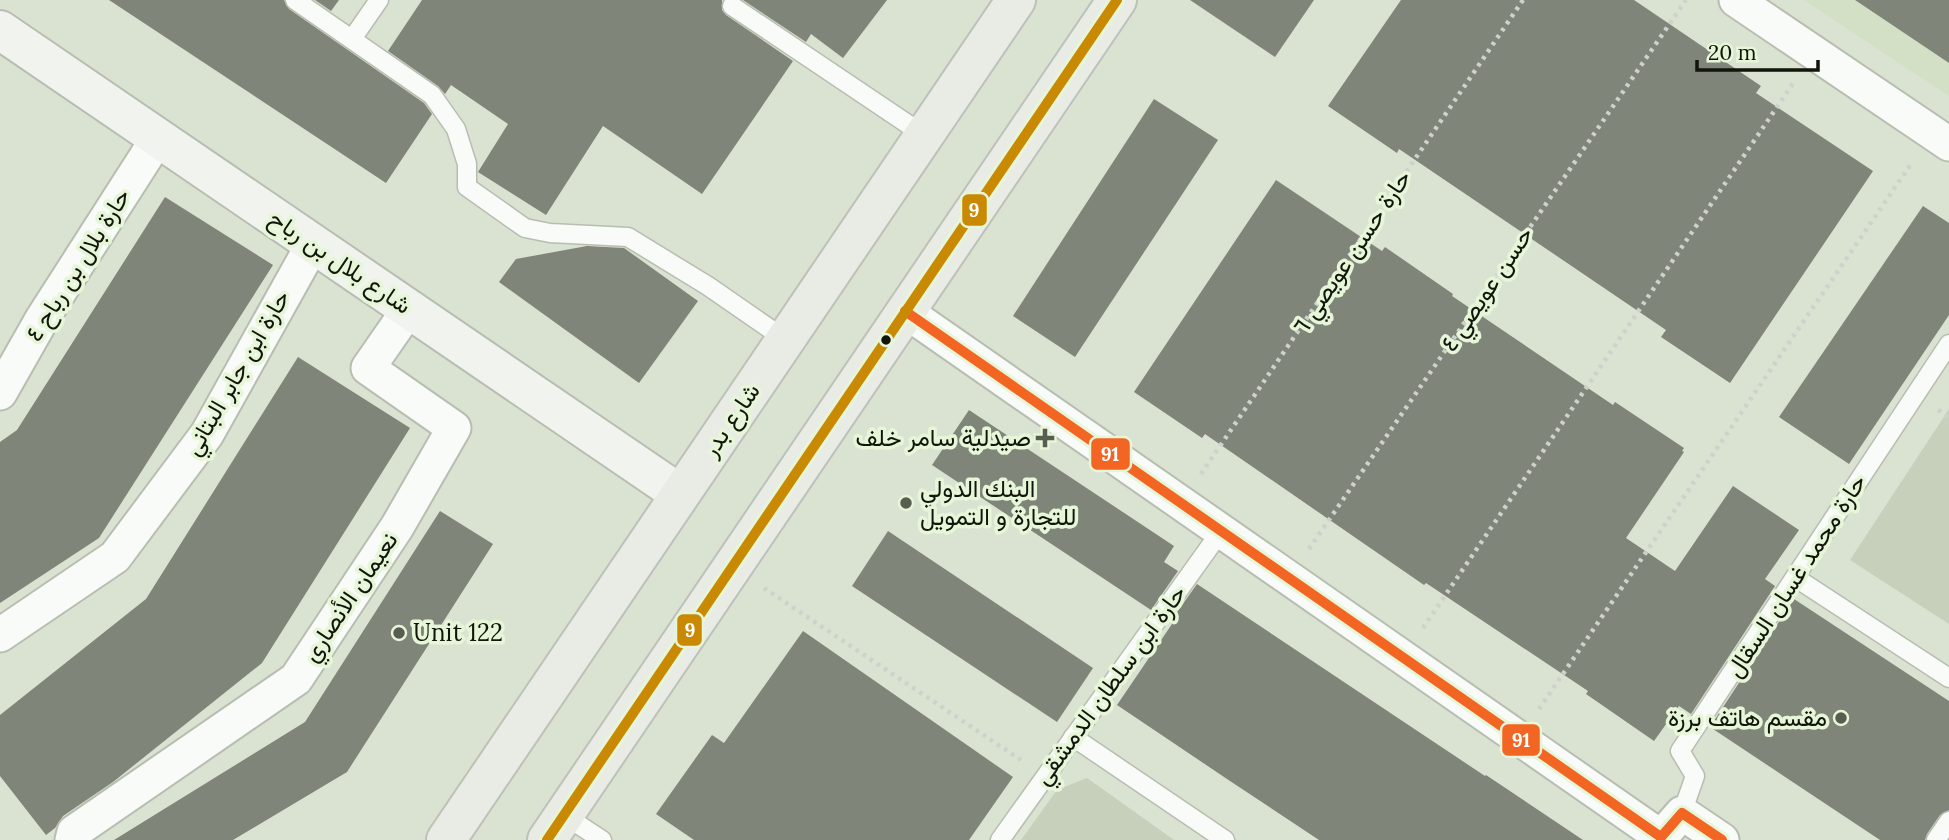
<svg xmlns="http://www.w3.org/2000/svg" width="1949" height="840" viewBox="0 0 1949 840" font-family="Lora,Vazirmatn,serif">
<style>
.built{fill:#d4e0c5}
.green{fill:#c6d0ba}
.building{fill:#7f8579}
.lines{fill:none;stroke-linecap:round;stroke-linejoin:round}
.service-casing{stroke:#b7beb1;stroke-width:21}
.minor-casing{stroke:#b7beb1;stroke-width:37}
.secondary-casing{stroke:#b7beb1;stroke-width:42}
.primary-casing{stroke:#bdc1b9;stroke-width:42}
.path{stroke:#cfd1cd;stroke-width:4.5;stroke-dasharray:3.5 5;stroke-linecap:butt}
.service{stroke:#f9fbf8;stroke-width:18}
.minor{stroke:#f9fbf8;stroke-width:33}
.secondary{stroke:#f1f3ee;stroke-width:38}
.primary{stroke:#e8ece4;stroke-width:38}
.bus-1-casing{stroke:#e7f5d8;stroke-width:16}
.bus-2-casing{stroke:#e7f5d8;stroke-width:16}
.bus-1{stroke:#f26522;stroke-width:10}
.bus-2{stroke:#c98902;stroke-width:10}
.bus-dot{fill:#11150b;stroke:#e7f5d8;stroke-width:2.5}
.poi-dot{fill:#575d50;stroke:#e7f5d8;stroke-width:2.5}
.labels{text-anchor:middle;stroke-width:7;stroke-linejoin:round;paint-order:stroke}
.street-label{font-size:24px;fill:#11150b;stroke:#e7f5d8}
.poi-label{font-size:24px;fill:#11150b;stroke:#e7f5d8;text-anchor:end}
.line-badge{stroke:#e7f5d8;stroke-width:2.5}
.badge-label{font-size:19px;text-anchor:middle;font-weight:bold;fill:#fff}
</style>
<rect width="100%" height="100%" fill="#dae2d1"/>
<path class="built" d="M1804 0H1949V96Z"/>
<g class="green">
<path d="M1949 409V624L1850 560Z"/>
<path d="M1087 778 1174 840H1021L1057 790Z"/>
</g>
<g class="building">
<path d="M109 0H284L289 9 424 103 432 114 386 183Z"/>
<path d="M315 0H339L331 11Z"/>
<path d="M422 0H722V10L726 15 793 61 702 194 603 126 546 215 478 172 508 124 451 85 445 94 438 86 388 51Z"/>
<path d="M743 0H887L843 58 811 34 806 42Z"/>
<path d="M1190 0H1314L1275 57Z"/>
<path d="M1401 0H1634L1761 86 1756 93 1873 171 1730 383 1661 337 1666 330 1399 149 1397 153 1328 106Z"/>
<path d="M1855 0H1949V63Z"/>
<path d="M1154 99 1218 140 1075 357 1013 316Z"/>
<path d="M1276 180 1382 251 1385 247 1453 294 1452 296 1613 405 1615 402 1684 448 1682 451 1684 452 1626 538 1675 571 1733 486 1799 530 1765 579 1775 586 1691 714 1679 706 1654 741 1586 694 1588 691 1426 583 1424 585 1205 434 1202 438 1134 392Z"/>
<path d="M165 197 273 265 99 538 0 603V442L17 430Z"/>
<path d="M1923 206 1949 223V315L1849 464 1779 417Z"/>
<path d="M587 246 624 248 698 301 639 383 499 282 516 259Z"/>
<path d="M298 357 410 428 262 663 113 782 63 816 55 828 46 835 0 776V715L146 599Z"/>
<path d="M969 410 1174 546 1164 562 1178 571 1151 610 932 465Z"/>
<path d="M440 511 493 544 347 772 233 840H114L305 722Z"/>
<path d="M888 531 1093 668 1057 722 852 586Z"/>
<path d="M1197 584 1485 776 1486 775 1583 840H1319L1230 781 1117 705 1172 624 1170 622Z"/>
<path d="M1794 599 1949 701V810L1940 815 1927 834 1925 840H1880L1710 727Z"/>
<path d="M803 631 1013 777 969 840H694L656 814 712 735 724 743Z"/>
</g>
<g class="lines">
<defs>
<g id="service">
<path d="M295 0 432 95 456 129 467 164V187L525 228 550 233 628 237 708 286 786 340"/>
<path d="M732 6 924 135"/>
<path d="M352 39 379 0"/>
<path d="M1796 578 1949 678"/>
<path d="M1073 737 1225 840"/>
<path d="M1682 813 1695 776 1680 751 1949 344"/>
<path d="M564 815 602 840"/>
<path d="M1000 840 1221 531"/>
<path d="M1936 840 1949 821"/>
</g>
<g id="minor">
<path d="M1736 0 1949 144"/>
<path d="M905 311 1661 837 1682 813 1722 840"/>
<path d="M0 393 42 319 158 138"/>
<path d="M0 635 115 557 207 434 313 244"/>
<path d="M72 840 74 832 296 679 397 527 454 428 368 368 409 309"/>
</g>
<path id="secondary" d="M0 30 680 494"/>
<g id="primary">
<path d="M446 840 1016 0"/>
<path d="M547 840 1117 0"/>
</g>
</defs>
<use href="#service" class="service-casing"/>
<use href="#minor" class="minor-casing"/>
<use href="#secondary" class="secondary-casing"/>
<use href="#primary" class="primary-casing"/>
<g class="path">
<path d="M1938 410 1949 417"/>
<path d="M1201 474 1523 0"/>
<path d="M1309 549 1686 0"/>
<path d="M764 588 1021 760"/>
<path d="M1423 628 1794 82"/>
<path d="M1539 709 1911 164"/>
</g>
<use href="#service" class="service"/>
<use href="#minor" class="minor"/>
<use href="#secondary" class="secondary"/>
<use href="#primary" class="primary"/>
<defs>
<path id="bus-1" d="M905 311 1661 837 1682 813 1722 840"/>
<path id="bus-2" d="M547 840 1117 0"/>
</defs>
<use href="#bus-1" class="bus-1-casing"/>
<use href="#bus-2" class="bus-2-casing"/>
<use href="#bus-1" class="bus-1"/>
<use href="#bus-2" class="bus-2"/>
</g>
<circle class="bus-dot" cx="886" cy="340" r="6"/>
<g class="poi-dot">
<path d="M1041.5 427.5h7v7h7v7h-7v7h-7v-7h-7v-7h7z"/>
<circle cx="906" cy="503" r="7"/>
<circle cx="399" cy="633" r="7"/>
<circle cx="1841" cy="718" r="7"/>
</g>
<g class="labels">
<g class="street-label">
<text transform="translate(1352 252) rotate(-56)" y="8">حارة حسن عويصي ٦</text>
<text transform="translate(340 262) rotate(34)" y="8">شارع بلال بن رباح</text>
<text transform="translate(78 265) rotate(-58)" y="8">حارة بلال بن رباح ٤</text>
<text transform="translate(1487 289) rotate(-56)" y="8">حسن عويصي ٤</text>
<text transform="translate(237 373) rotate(-60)" y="8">حارة ابن جابر البتاني</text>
<text transform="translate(731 420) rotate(-56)" y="8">شارع بدر</text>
<text transform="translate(1796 576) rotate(-57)" y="8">حارة محمد غسان السقال</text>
<text transform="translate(350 597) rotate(-56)" y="8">نعيمان الأنصاري</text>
<text transform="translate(1110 685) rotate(-54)" y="8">حارة ابن سلطان الدمشقي</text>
</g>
<g class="poi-label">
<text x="1031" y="446">صيدلية سامر خلف</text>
<text x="920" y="497" text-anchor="start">البنك الدولي<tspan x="920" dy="28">للتجارة و التمويل</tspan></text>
<text x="413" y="641" text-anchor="start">Unit 122</text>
<text x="1827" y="726">مقسم هاتف برزة</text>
</g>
</g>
<g class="line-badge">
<rect x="961" y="193" width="27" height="34" rx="7" fill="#c98902"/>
<rect x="1090" y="437" width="41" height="34" rx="7" fill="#f26522"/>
<rect x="676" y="613" width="27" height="34" rx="7" fill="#c98902"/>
<rect x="1501" y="723" width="40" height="34" rx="7" fill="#f26522"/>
</g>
<g class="badge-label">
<text x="974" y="217">9</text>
<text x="1110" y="461">91</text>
<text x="690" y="637">9</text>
<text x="1521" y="747">91</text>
</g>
<path d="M1697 60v10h121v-10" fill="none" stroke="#11150b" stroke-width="3.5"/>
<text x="1708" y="60" font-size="21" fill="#11150b" stroke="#e7f5d8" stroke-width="5" paint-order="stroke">20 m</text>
</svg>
